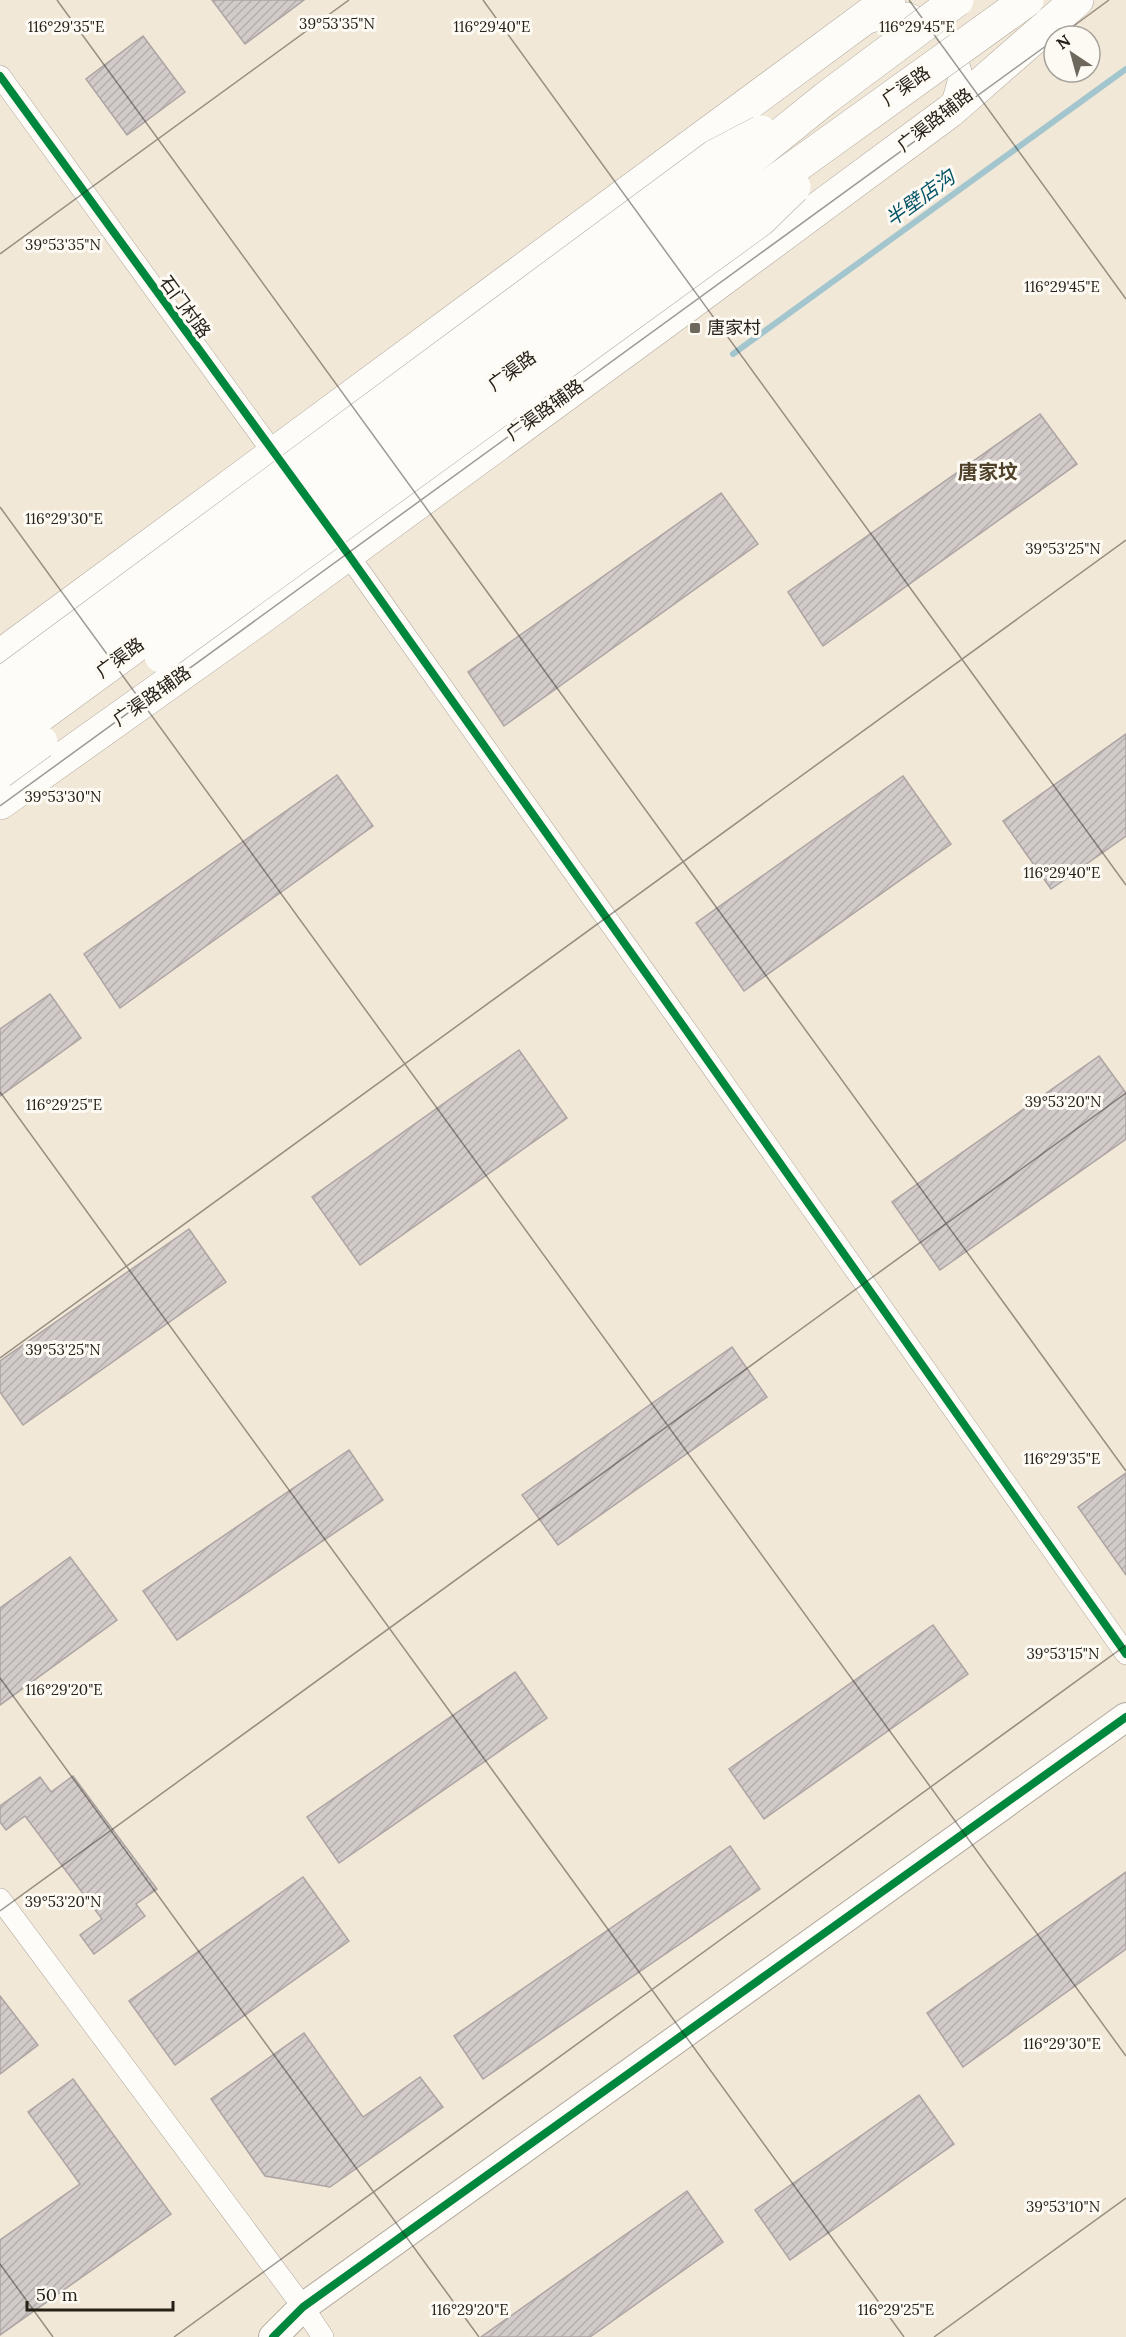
<svg xmlns="http://www.w3.org/2000/svg" width="1126" height="2337" viewBox="0 0 1126 2337" font-family="Lora,'Noto Sans SC',serif">
<style>
.lines{fill:none;stroke-linecap:round;stroke-linejoin:round}
.stream{stroke:#a3c6ce;stroke-width:6}
.building{fill:url(#building-hatch);stroke:#aca5a3;stroke-width:1.5}
.street-casing{stroke:#b1a99d;stroke-width:22}
.secondary-casing{stroke:#b1a99d;stroke-width:30}
.primary-casing{stroke:#b1a99d;stroke-width:34}
.street{stroke:#fdfcf9;stroke-width:21}
.secondary{stroke:#fdfcf9;stroke-width:28}
.primary{stroke:#fdfcf9;stroke-width:33}
.highway-bridge-casing{stroke:#b1a99d;stroke-width:34;stroke-linecap:butt}
.highway-bridge{stroke:#fdfcf9;stroke-width:33}
.cycleway-casing{stroke:#fdfaf4;stroke-width:11}
.cycleway{stroke:#00873e;stroke-width:8}
.ticks{fill:none;stroke:#272117;stroke-width:1.5;stroke-opacity:0.45}
.poi-dot{fill:#6e675b;stroke:#fdfaf4;stroke-width:2}
.labels{text-anchor:middle;stroke-width:6;stroke-linejoin:round;paint-order:stroke}
.street-label{font-size:18px;fill:#272117;stroke:#fdfaf4}
.poi-label{font-size:18px;fill:#272117;stroke:#fdfaf4;text-anchor:start}
.water-label{font-size:20px;font-style:italic;fill:#065467;stroke:#fdfaf4}
.neighbourhood-label{font-size:20px;font-weight:bold;fill:#50422a;stroke:#fdfaf4}
.ticks-label{font-size:15px;text-anchor:middle;fill:#272117;stroke:#fdfaf4;stroke-width:6;stroke-linejoin:round;paint-order:stroke}
</style>
<defs>
<pattern id="building-hatch" width="6" height="6" patternUnits="userSpaceOnUse" patternTransform="scale(1.5)"><rect width="6" height="6" fill="#d2cbc9"/><path d="M-1 1l2-2M0 6l6-6M5 7l2-2" fill="none" stroke="#b4aeac"/></pattern>
</defs>
<rect width="100%" height="100%" fill="#f2e8d8"/>
<g class="lines">
<path class="stream" d="M733 354 1126 69"/>
</g>
<g class="building">
<path d="M212 0H304L245 44Z"/>
<path d="M143 36 185 92 127 135 86 79Z"/>
<path d="M1040 414 1077 464 823 646 788 592Z"/>
<path d="M721 493 758 544 504 726 468 672Z"/>
<path d="M1126 734V836L1051 889 1003 821Z"/>
<path d="M337 775 373 826 120 1008 84 954Z"/>
<path d="M903 776 951 844 744 991 696 923Z"/>
<path d="M50 994 81 1038 0 1096V1029Z"/>
<path d="M519 1050 567 1118 360 1265 312 1197Z"/>
<path d="M1099 1056 1126 1093V1139L940 1270 892 1202Z"/>
<path d="M189 1229 226 1282 23 1425 0 1392V1361Z"/>
<path d="M732 1347 767 1397 558 1545 522 1495Z"/>
<path d="M349 1450 383 1500 177 1640 143 1591Z"/>
<path d="M1126 1473V1575L1078 1507Z"/>
<path d="M70 1557 117 1620 0 1705V1608Z"/>
<path d="M933 1625 968 1674 764 1819 729 1769Z"/>
<path d="M515 1672 547 1718 339 1863 307 1817Z"/>
<path d="M73 1776 157 1889 136 1904 145 1916 94 1954 80 1935 102 1919 25 1816 6 1830 0 1822V1806L40 1777 51 1792Z"/>
<path d="M730 1846 760 1889 483 2079 454 2036Z"/>
<path d="M1126 1872V1949L963 2067 927 2013Z"/>
<path d="M303 1877 349 1941 175 2065 129 2001Z"/>
<path d="M0 1996 38 2045 0 2074Z"/>
<path d="M304 2033 363 2117 420 2077 443 2107 330 2187 265 2176 211 2099Z"/>
<path d="M73 2079 171 2214 0 2335V2240L80 2184 28 2112Z"/>
<path d="M919 2095 954 2144 790 2260 755 2210Z"/>
<path d="M687 2191 723 2242 590 2337H481Z"/>
</g>
<g class="lines">
<defs>
<g id="street">
<path d="M867 23 908 13 946 32 961 71 950 110"/>
<path d="M0 76 280 462"/>
<path d="M341 545 679 1020 1126 1654"/>
<path d="M0 1899 303 2307 323 2337"/>
</g>
<path id="secondary" d="M273 2337 303 2307 1126 1717"/>
<g id="primary">
<path d="M0 656 889 0"/>
<path d="M0 803 263 616 681 310 950 111 1077 0"/>
</g>
</defs>
<use href="#street" class="street-casing"/>
<use href="#secondary" class="secondary-casing"/>
<use href="#primary" class="primary-casing"/>
<use href="#street" class="street"/>
<use href="#secondary" class="secondary"/>
<use href="#primary" class="primary"/>
<defs>
<g id="highway-bridge">
<path d="M161 656 760 220 794 187"/>
<path d="M0 685 715 156 761 132"/>
<path d="M0 713 646 243 826 98 957 0"/>
<path d="M0 745 521 364 1027 0"/>
<path d="M0 772 41 742"/>
</g>
</defs>
<use href="#highway-bridge" class="highway-bridge-casing"/>
<use href="#highway-bridge" class="highway-bridge"/>
<defs>
<g id="cycleway">
<path d="M0 76 348 554 679 1020 1126 1654"/>
<path d="M273 2337 303 2307 1126 1717"/>
</g>
</defs>
<use href="#cycleway" class="cycleway-casing"/>
<use href="#cycleway" class="cycleway"/>
</g>
<path class="ticks" d="M57 0 1126 1471M483 0 1126 885M909 0 1126 299M1060 36 1109 0M0 254 349 0M0 507 1126 2056M0 806 1054 40M0 1092 904 2337M0 1358 1126 540M0 1678 479 2337M0 1911 1126 1093M0 2264 53 2337M174 2337 1126 1645M934 2337 1126 2198"/>
<rect class="poi-dot" x="689" y="322" width="12" height="12" rx="3"/>
<g class="labels">
<g class="street-label">
<text transform="translate(906 86) rotate(-35)" y="6">广渠路</text>
<text transform="translate(935 120) rotate(-38)" y="6">广渠路辅路</text>
<text transform="translate(185 307) rotate(54)" y="6">石门村路</text>
<text transform="translate(512 371) rotate(-36)" y="6">广渠路</text>
<text transform="translate(545 410) rotate(-36)" y="6">广渠路辅路</text>
<text transform="translate(120 658) rotate(-36)" y="6">广渠路</text>
<text transform="translate(152 696) rotate(-35)" y="6">广渠路辅路</text>
</g>
<g class="poi-label">
<text x="707" y="334">唐家村</text>
</g>
<g class="water-label">
<text transform="translate(920 198) rotate(-36)" y="7">半壁店沟</text>
</g>
<g class="neighbourhood-label">
<text x="988" y="479">唐家坟</text>
</g>
</g>
<g class="ticks-label">
<text x="337" y="29">39°53'35"N</text>
<text x="66" y="32">116°29'35"E</text>
<text x="492" y="32">116°29'40"E</text>
<text x="917" y="32">116°29'45"E</text>
<text x="63" y="250">39°53'35"N</text>
<text x="1062" y="292">116°29'45"E</text>
<text x="64" y="524">116°29'30"E</text>
<text x="1063" y="554">39°53'25"N</text>
<text x="63" y="802">39°53'30"N</text>
<text x="1062" y="878">116°29'40"E</text>
<text x="1063" y="1107">39°53'20"N</text>
<text x="64" y="1110">116°29'25"E</text>
<text x="63" y="1355">39°53'25"N</text>
<text x="1062" y="1464">116°29'35"E</text>
<text x="1063" y="1659">39°53'15"N</text>
<text x="64" y="1695">116°29'20"E</text>
<text x="63" y="1907">39°53'20"N</text>
<text x="1062" y="2049">116°29'30"E</text>
<text x="1063" y="2212">39°53'10"N</text>
<text x="470" y="2315">116°29'20"E</text>
<text x="896" y="2315">116°29'25"E</text>
</g>
<g transform="translate(1072 54) rotate(324)"><circle r="28" fill="#fdfaf4" stroke="#a7a39c" stroke-width="1.5"/>
<path d="M0-4.5L10 22L0 15L-10 22Z" fill="#6e675b"/>
<text y="-9" font-size="16" font-weight="bold" text-anchor="middle" fill="#272117">N</text>
</g>
<path d="M27 2301v9h146v-9" fill="none" stroke="#272117" stroke-width="3"/>
<text x="36" y="2301" font-size="18" fill="#272117" stroke="#fdfaf4" stroke-width="4.5" paint-order="stroke">50 m</text>
</svg>
